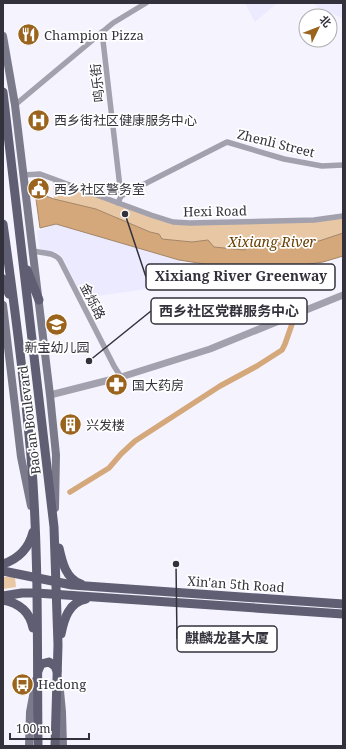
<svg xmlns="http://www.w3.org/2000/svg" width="346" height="749" font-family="'Noto Serif','Noto Sans SC',serif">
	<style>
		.built { fill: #ebeaff }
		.green { fill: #e8c7a5 }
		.water { fill: #d4a87a; stroke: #a48567 }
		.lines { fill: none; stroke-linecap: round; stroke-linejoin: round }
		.canal { stroke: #d4a87a; stroke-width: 5.5 }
		.minor { stroke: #a2a1ad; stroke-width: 5.5 }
		.tertiary { stroke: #a2a1ad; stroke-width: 7 }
		.secondary { stroke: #7b7a8b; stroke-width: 8 }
		.primary { stroke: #5f5e72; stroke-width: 9 }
		.labels { text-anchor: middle; stroke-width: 3.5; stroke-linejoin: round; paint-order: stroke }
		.poi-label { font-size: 13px; fill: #33323c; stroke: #fff; text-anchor: start }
		.street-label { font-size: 13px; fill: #33323c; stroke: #fff }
		.water-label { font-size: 14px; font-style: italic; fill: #6a4005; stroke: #fff }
		.leader { fill: none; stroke: #33323c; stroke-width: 1.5 }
		.callout-dot { fill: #33323c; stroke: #fff; stroke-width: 1.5 }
		.callout { fill: #fff; stroke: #33323c; stroke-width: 1.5 }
		.callout-label { font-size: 14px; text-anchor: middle; font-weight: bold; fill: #33323c }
	</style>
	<rect width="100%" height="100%" fill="#f4f3fe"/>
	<g class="built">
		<polygon points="245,3 277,3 255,22"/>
		<polygon points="313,3 343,3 343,18 319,8"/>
		<polygon points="56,224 179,260 182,284 83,298 63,258 58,253 40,249 37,231"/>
	</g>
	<g class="green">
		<polygon points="53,181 174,224 343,218 343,233 319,241 280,244 245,250 213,247 196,241 192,242 162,239 159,234 150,232 96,209 54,199"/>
		<polygon points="3,577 15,577 16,587 3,589"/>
	</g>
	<polygon class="water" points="35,192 54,199 96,209 150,232 159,234 162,239 192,242 208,240 214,247 245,250 253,241 276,240 280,244 300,243 304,239 314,239 319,241 343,233 343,256 323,262 256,272 179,260 56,224 40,228"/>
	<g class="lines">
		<polyline class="canal" points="70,492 109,468 121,454 135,441 220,386 257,366 282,350 285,344 292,324"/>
		<g class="minor">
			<polyline points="102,32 121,196 118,203"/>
			<polyline points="15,105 113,23 146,3"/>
			<polyline points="23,175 40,174 151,215 173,222 190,223 314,220 343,216"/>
			<polyline points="121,196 227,142 284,159 322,166 343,165"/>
			<path d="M33,251C42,253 54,252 60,260L114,366L121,377"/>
		</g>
		<polyline class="tertiary" points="50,395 121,377 210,349 343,295"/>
		<g class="secondary">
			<polyline points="3,36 15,105 50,395 56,455 55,508"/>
			<polyline points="3,305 21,457 31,506"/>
			<polyline points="60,691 62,712 63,746"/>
			<polyline points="29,746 30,712 36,680"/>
		</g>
		<g class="primary">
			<polyline points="3,92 54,527 58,645 55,746"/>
			<path d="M3,224C14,301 24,378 31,456C39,552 37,649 38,746"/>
			<polyline points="27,270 39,300"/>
			<polyline points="3,279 9,294"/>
			<path d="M59,548C62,562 66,579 81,584"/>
			<path d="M3,564C18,559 29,548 33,532"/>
			<polyline points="3,571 72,585 343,604"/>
			<polyline points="3,596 22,593 36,593 343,614"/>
			<path d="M3,600C19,603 30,612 33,628"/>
			<path d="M61,634C64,619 69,602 86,599"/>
			<polyline points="38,671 41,664 49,662 55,666 57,671"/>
		</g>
	</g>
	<defs>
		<symbol id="restaurant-disc" viewBox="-11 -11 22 22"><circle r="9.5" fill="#9b641e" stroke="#fff"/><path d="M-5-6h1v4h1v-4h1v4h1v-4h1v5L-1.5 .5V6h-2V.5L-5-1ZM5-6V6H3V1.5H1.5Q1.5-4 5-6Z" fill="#fff"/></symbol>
		<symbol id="hospital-disc" viewBox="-11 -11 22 22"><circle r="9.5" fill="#9b641e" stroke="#fff"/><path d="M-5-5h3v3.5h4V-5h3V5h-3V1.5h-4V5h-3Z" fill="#fff"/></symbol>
		<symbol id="civic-disc" viewBox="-11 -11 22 22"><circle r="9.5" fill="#9b641e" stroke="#fff"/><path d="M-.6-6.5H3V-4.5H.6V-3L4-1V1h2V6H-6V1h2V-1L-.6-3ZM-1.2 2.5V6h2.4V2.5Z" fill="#fff"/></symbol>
		<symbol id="school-disc" viewBox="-11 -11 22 22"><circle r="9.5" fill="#9b641e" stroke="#fff"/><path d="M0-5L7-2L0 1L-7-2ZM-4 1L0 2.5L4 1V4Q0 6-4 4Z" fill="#fff"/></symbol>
		<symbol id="pharmacy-disc" viewBox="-11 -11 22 22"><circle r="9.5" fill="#9b641e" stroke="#fff"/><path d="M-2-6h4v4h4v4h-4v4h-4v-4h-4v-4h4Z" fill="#fff"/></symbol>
		<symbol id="building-disc" viewBox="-11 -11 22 22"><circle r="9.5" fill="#9b641e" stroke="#fff"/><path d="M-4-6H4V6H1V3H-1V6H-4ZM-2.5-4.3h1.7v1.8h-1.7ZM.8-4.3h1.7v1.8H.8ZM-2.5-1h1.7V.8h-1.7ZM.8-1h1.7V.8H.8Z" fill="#fff"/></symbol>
		<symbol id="bus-disc" viewBox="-11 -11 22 22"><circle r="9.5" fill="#9b641e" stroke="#fff"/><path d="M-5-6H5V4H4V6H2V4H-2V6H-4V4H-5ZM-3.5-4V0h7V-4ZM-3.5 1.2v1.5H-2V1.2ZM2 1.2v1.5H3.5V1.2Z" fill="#fff"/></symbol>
	</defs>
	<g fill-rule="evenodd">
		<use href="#restaurant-disc" x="16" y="22" width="25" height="25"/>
		<use href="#hospital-disc" x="26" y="108" width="25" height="25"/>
		<use href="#civic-disc" x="26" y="176" width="25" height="25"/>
		<use href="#school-disc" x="44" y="312" width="25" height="25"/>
		<use href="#pharmacy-disc" x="104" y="372" width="25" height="25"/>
		<use href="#building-disc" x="58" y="412" width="25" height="25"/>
		<use href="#bus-disc" x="10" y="672" width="25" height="25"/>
	</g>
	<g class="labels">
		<g class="poi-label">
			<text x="44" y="40">Champion Pizza</text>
			<text x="54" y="125">西乡街社区健康服务中心</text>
			<text x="54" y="194">西乡社区警务室</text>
			<text x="57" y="352" text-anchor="middle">新宝幼儿园</text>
			<text x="132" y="390">国大药房</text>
			<text x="86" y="430">兴发楼</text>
			<text x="38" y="689">Hedong</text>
		</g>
		<g class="street-label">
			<text transform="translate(97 83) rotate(-96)" y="5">鸣乐街</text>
			<text transform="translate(276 143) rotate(14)" y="5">Zhenli Street</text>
			<text transform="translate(215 211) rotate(-1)" y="5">Hexi Road</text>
			<text transform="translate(93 301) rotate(63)" y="5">金烁路</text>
			<text transform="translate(29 420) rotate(-97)" y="5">Bao'an Boulevard</text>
			<text transform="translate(236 584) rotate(4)" y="5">Xin'an 5th Road</text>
		</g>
		<g class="water-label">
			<text x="272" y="247">Xixiang River</text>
		</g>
	</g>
	<path class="leader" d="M125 214L146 277M89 361L151 311M176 564L177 639"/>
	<g class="callout-dot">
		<circle cx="125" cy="214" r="4"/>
		<circle cx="89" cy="361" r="4"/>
		<circle cx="176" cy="564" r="4"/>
	</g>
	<g class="callout">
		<rect x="146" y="264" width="189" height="26" rx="4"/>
		<rect x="151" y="298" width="156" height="26" rx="4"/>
		<rect x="177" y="626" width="100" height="26" rx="4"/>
	</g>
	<g class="callout-label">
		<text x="241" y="281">Xixiang River Greenway</text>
		<text x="229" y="316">西乡社区党群服务中心</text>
		<text x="227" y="643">麒麟龙基大厦</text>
	</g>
	<rect width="346" height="749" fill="none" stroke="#33323c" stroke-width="8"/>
	<g transform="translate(318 28) rotate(47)"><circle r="19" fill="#ffffff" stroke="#adadb1"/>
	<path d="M0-3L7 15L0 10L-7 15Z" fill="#9b641e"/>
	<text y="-6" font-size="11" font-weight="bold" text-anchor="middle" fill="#33323c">北</text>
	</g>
	<path d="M10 733v6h79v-6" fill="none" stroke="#33323c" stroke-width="2"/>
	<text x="16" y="733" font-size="12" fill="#33323c" stroke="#ffffff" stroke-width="3" paint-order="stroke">100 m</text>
</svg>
